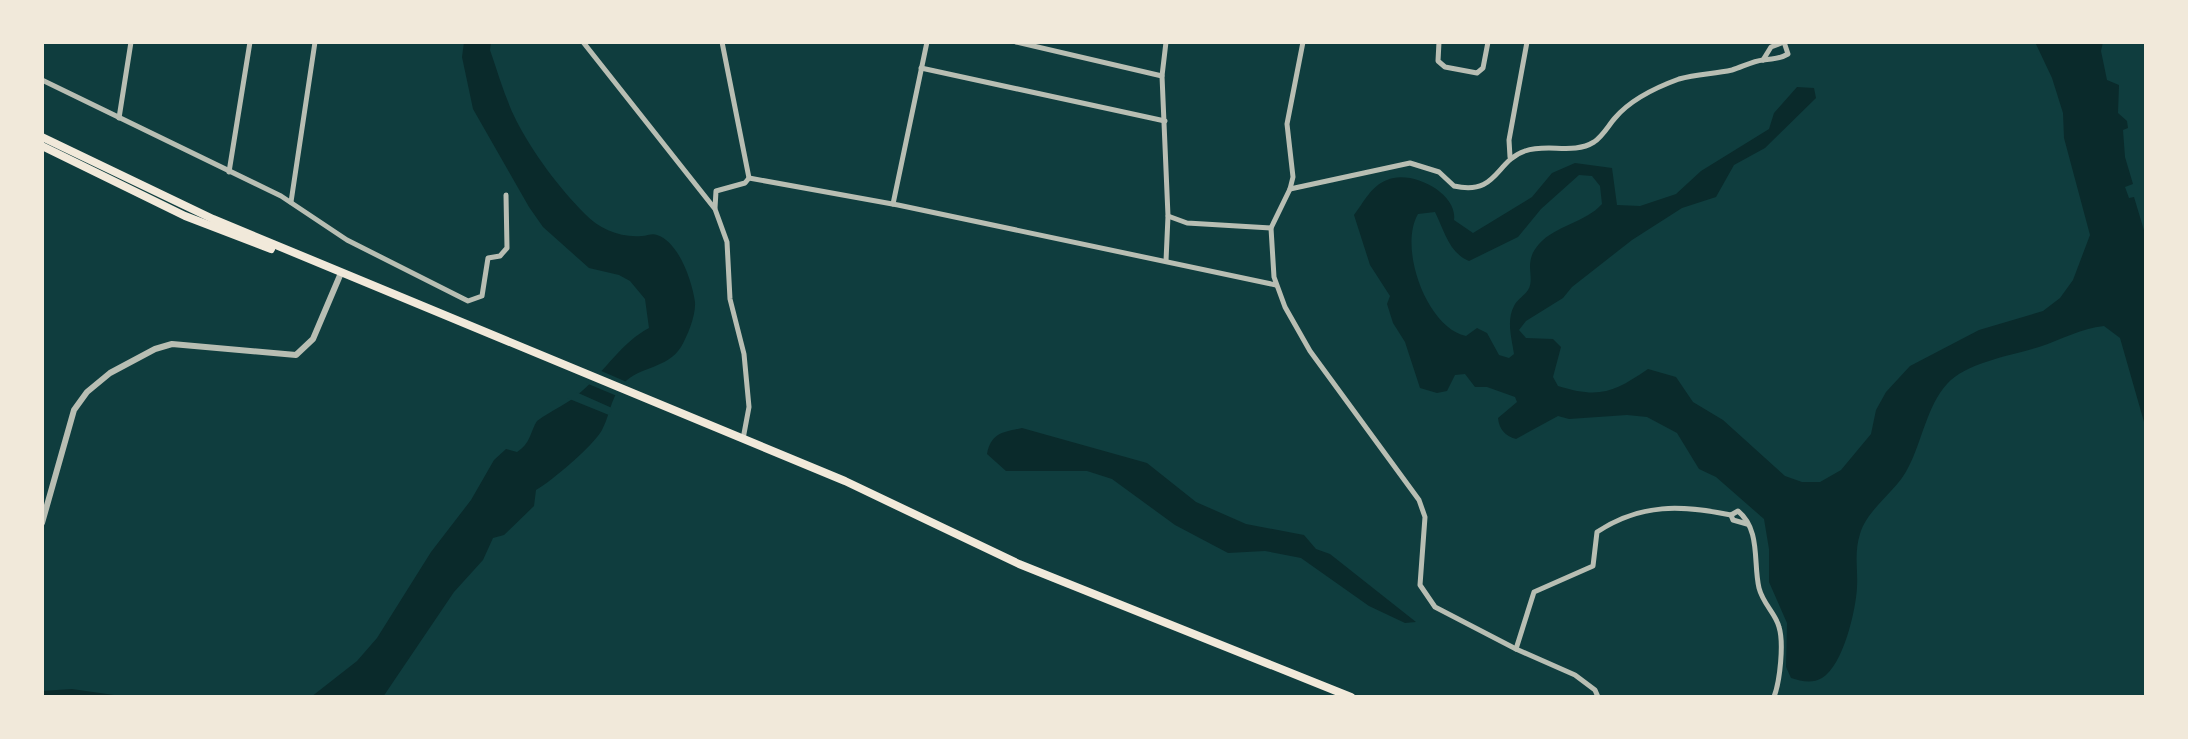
<svg xmlns="http://www.w3.org/2000/svg" width="2188" height="739" font-family="Georgia,serif">
	<style>
		.water { fill: #0a2a2b; fill-rule: evenodd }
		.pier { fill: #0f3d3e }
		.lines { fill: none; stroke-linecap: round; stroke-linejoin: round }
		.minor { stroke: #b8beb3; stroke-width: 5 }
		.tertiary { stroke: #b8beb3; stroke-width: 6 }
		.primary { stroke: #f1e9da; stroke-width: 8 }
	</style>
	<rect width="100%" height="100%" fill="#0f3d3e"/>
	<g class="water">
		<path d="M464,42H491L490,50C498,73 505,98 516,120C533,153 559,188 585,214C599,229 621,238 642,236C647,236 652,233 657,235C679,242 692,281 695,302C696,315 688,335 681,347C667,369 640,366 624,383C610,398 611,413 602,430C594,445 552,481 536,490L534,506L504,535L493,538L483,560L454,592L383,697H311L357,661L377,638L431,552L471,500L494,460L506,449L517,452C531,443 530,432 537,421C552,410 568,404 582,391C605,371 622,342 649,328L645,299L630,281L619,275L589,268L543,227L529,207L473,109L462,57Z"/>
		<path d="M2035,42H2103L2101,51L2107,80L2119,85L2118,113L2127,121L2128,128L2123,130L2125,157L2133,184L2125,187L2129,198L2134,197L2146,237V429L2120,338L2104,326C2081,328 2061,340 2039,347C2013,355 1965,363 1947,384C1927,406 1922,441 1909,466C1897,492 1868,507 1860,534C1854,553 1858,568 1857,587C1856,610 1843,666 1822,678C1812,684 1801,681 1791,678L1786,667L1787,623L1769,582V549L1764,519L1716,477L1699,469L1677,433L1647,417L1627,415L1569,419L1558,416L1516,439C1505,436 1499,429 1498,418L1517,402L1515,397L1487,387H1475L1465,374L1455,375L1447,391L1437,393L1420,388L1405,342L1393,323L1387,304L1390,296L1370,265L1354,215C1364,202 1371,186 1387,180C1411,169 1458,193 1454,220L1473,233L1532,197L1552,173L1575,163L1612,168L1617,205L1640,206L1676,194L1701,171L1769,129L1774,113L1797,87L1814,88L1816,98L1765,148L1734,165L1716,197L1682,208L1632,240L1572,287L1563,298L1526,321L1519,330L1526,338L1553,339L1561,347L1553,377L1558,386C1600,399 1614,392 1648,369L1676,377L1693,402L1723,420L1785,476L1802,482H1820L1841,470L1871,434L1876,410L1886,392L1910,366L1979,330L2043,311L2060,298L2073,280L2090,235L2064,138L2063,113L2052,78ZM1579,175L1592,176L1600,186L1602,204C1585,223 1556,225 1539,244C1522,263 1536,277 1528,290C1524,296 1517,300 1514,306C1506,321 1512,339 1514,354L1509,358L1499,355L1487,333L1477,328L1466,336C1427,328 1398,248 1418,214L1435,212C1444,230 1449,253 1469,261L1518,237L1541,209Z"/>
		<path d="M1022,428L1147,463L1196,502L1246,524L1304,535L1316,549L1330,554L1416,622L1405,623L1369,606L1301,558L1265,551L1228,553L1175,525L1112,479L1087,471H1006L987,454C991,433 1003,432 1022,428Z"/>
		<polygon points="72,689 128,697 42,697 42,691"/>
	</g>
	<g class="pier">
		<polygon points="599,370 629,383 617,396 586,383"/>
		<polygon points="576,392 612,408 609,415 567,398"/>
	</g>
	<g class="lines">
		<g class="minor">
			<polyline points="583,42 715,209 727,242 730,299 744,354 749,407 743,439"/>
			<polyline points="1016,42 1162,76"/>
			<polyline points="1166,42 1162,76 1168,216"/>
			<polyline points="1303,42 1287,124 1293,177 1290,189 1271,228 1274,277 1285,307 1310,351 1419,500 1425,517 1420,585 1435,607 1516,649 1575,675 1595,690 1598,697"/>
			<polyline points="1439,42 1438,61 1445,67 1477,73 1483,68 1488,42"/>
			<polyline points="1763,60 1771,47 1784,42"/>
			<polyline points="921,68 1165,121"/>
			<polyline points="42,80 281,196 347,240 468,301 482,296 488,258 500,256 507,248 506,195"/>
			<polyline points="119,118 131,42"/>
			<polyline points="1510,157 1509,140 1527,42"/>
			<polyline points="229,172 250,42"/>
			<polyline points="749,178 898,205 1276,285"/>
			<path d="M1290,189L1410,163L1439,172L1454,186C1498,196 1495,161 1525,151C1548,143 1573,155 1594,142C1603,136 1608,126 1615,118C1631,99 1657,87 1679,79C1697,74 1714,74 1732,70C1742,67 1753,61 1763,60C1774,58 1778,60 1788,54L1784,42"/>
			<polyline points="291,202 315,42"/>
			<polyline points="893,204 927,42"/>
			<polyline points="715,208 716,191 745,183 749,178 722,42"/>
			<polyline points="1166,261 1168,216 1187,223 1271,228"/>
			<polyline points="1731,515 1733,520 1747,524"/>
			<path d="M1516,649L1534,592L1593,566L1597,532C1641,503 1682,505 1731,515L1738,511C1761,530 1753,563 1759,588C1763,604 1776,614 1779,627C1784,643 1780,681 1774,697"/>
		</g>
		<polyline class="tertiary" points="42,523 74,410 87,392 110,373 155,349 172,344 296,355 313,339 341,273"/>
		<g class="primary">
			<polyline points="42,137 213,219 845,481 1019,564 1351,697"/>
			<polyline points="42,146 185,216 271,249"/>
		</g>
	</g>
	<rect width="2188" height="739" fill="none" stroke="#f1e9da" stroke-width="88"/>
</svg>
